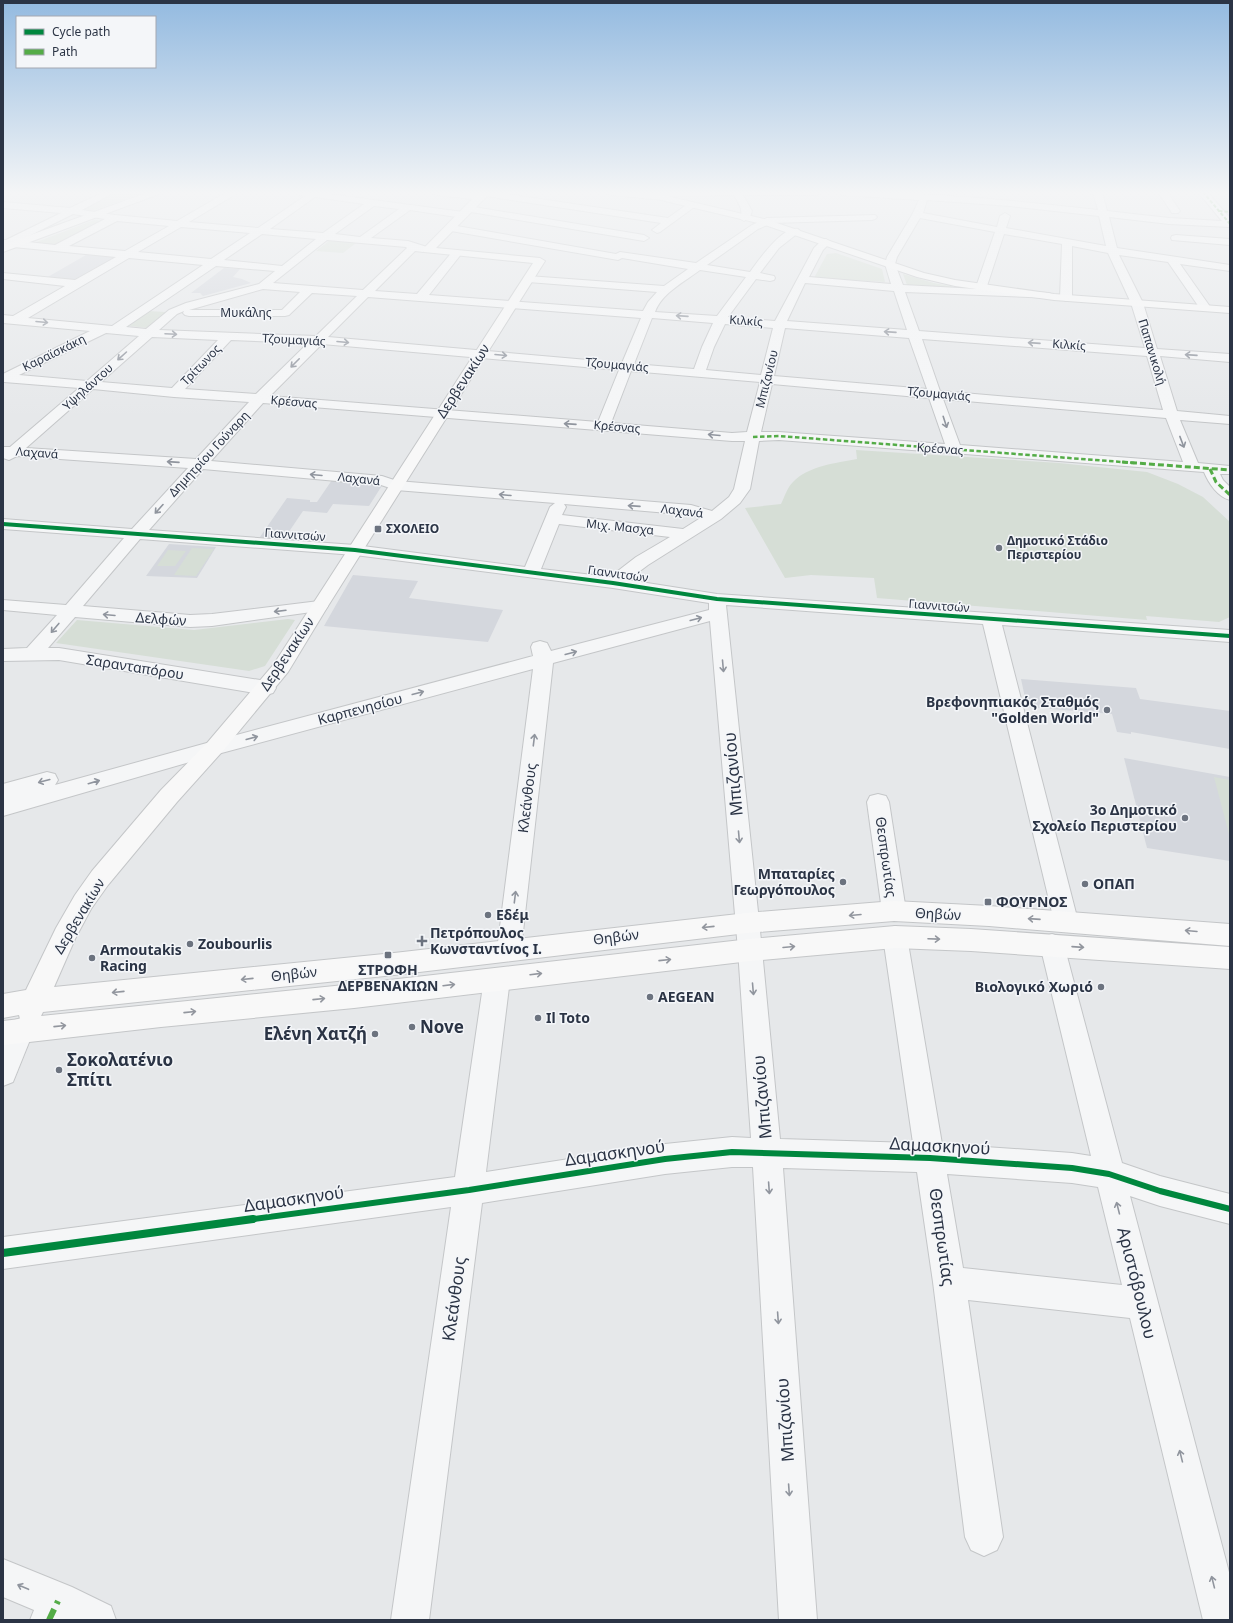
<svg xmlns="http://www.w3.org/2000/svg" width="1233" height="1623" font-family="'Noto Sans',sans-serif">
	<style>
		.built { fill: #d4d7dd }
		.green { fill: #d6ded6 }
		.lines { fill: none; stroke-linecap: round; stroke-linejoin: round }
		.street-casing { stroke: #c4c6c8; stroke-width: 2 }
		.secondary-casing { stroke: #c4c6c8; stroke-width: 2 }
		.street { fill: #f5f6f7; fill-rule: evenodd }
		.secondary { fill: #f8f8f8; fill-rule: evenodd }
		.quiet-far3 { stroke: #54ac47; stroke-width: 2; stroke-dasharray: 3.5 2; stroke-linecap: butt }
		.quiet-far2 { stroke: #54ac47; stroke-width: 2.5; stroke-dasharray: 4.5 2.5; stroke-linecap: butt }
		.quiet-far1 { stroke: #54ac47; stroke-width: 3; stroke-dasharray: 6 3; stroke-linecap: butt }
		.quiet { stroke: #54ac47; stroke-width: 6; stroke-dasharray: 12 6; stroke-linecap: butt }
		.cycleway-far2-casing { stroke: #f4f6f9; stroke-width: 6 }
		.cycleway-far1-casing { stroke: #f4f6f9; stroke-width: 8 }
		.cycleway-casing { stroke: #f4f6f9; stroke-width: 10 }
		.cycleway-far2 { stroke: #00873e; stroke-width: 4 }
		.cycleway-far1 { stroke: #00873e; stroke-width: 6 }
		.cycleway { stroke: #00873e; stroke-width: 8 }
		.oneway { stroke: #90959e }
		.oneway2 { stroke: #92969e }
		.poi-dot { fill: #6c737f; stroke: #f4f6f9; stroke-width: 1.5 }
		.labels { text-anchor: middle; stroke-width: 3; stroke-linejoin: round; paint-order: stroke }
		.far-street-label { font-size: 12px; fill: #2b3445; stroke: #f4f6f9 }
		.far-poi-label { font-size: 12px; font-weight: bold; fill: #2b3445; stroke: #f4f6f9; text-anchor: start }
		.street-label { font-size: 14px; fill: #2b3445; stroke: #f4f6f9 }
		.poi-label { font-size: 14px; font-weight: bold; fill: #2b3445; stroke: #f4f6f9; text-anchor: start }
		.near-street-label { font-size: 17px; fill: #2b3445; stroke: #f4f6f9 }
		.near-poi-label { font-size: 17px; font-weight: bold; fill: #2b3445; stroke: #f4f6f9; text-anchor: start }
	</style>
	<rect width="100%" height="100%" fill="#e6e8ea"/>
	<g class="built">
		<polygon points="86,255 116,257 77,281 46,278"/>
		<polygon points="224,268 240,269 233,277 242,279 251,283 203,296 200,293 191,293"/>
		<polygon points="332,480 383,484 369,506 333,504 327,513 303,511 284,539 260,537 287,498 310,500 310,502 317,502"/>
		<polygon points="169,544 216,547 197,578 146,576"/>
		<polygon points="353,575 418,581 409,598 503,610 488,642 324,626"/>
		<polygon points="1021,679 1136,688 1140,699 1230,711 1230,749 1131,732 1131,734 1117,732 1112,714 1027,707"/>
		<polygon points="1124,758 1230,777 1230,861 1147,848"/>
	</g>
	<g class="green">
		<polygon points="113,192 140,192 140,194 92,211 78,209"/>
		<polygon points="94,220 103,221 58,245 34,243"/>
		<polygon points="329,241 356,243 343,253 316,251"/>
		<polygon points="836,253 882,269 885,282 814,278 827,254"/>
		<polygon points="903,274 934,283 966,289 907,285"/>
		<polygon points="148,311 166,312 148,328 129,326"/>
		<path d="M856,450L1059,463L1147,472L1178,484L1203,497L1230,522V617L1219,622L1146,616L1147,620L877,598L874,578L811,575L785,578L745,508L781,504C785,496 787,488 793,482C808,466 836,463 857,459Z"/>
		<polygon points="192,548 214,549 196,576 174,575"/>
		<polygon points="168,550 186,551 175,566 157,566"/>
		<polygon points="288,619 295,620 265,666 249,671 56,643 77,620 194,630"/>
		<polygon points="1214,777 1230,780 1230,838"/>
	</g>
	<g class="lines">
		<defs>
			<g id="street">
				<path d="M104,192H115L82,210L115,215L177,221L227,192H237L236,194L189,222L258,228L305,196L300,195V192H321V193L463,212L468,215L466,217L463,218L410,210L371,238L408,241L427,247L428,249L423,252L415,251L375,291L417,294L453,251L457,250L462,253L429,295L643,311L648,302L657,292L528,282L523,279L528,276L664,286L688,269L622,258L618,260L451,231L446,228L451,225L616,254L620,252L696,263L752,225L767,218L875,215L877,217L875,219L872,220L772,223L758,229L707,265L750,272C758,261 783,225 798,229L800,231L798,233L779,248L760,273L774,276L775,278L774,280L770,281L756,279L728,317L775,321L814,248L822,240L826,239L831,242L823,250L809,277L891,284L885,264L887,257L912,215L919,200L843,195L840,194L839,192C925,192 1012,200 1098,210L1093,192H1102L1107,211L1169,218L1222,221L1198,192H1207L1230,218V227L1169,224L1109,217L1117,248L1230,265V271L1180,264L1211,308L1209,310H1201L1168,262L1119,255L1143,303L1157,349L1230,354V362L1160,356L1177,411L1230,416V424L1180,420L1198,463L1230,466V474H1220L1223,480L1230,487V500C1218,497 1209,484 1204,472L779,440L759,441L750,489L740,503L721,519L648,565L628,580L717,594L1230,630V642L1002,625L1078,921L1075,928L1066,931L1057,928L1054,921L983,624L726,605L762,950L780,1139L913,1143L883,937L886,930L895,926L904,930L907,937L942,1144L1072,1153L1091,1156L1040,945L1043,937L1052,934L1061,937L1064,945L1122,1163L1160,1176L1230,1194V1224L1160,1206L1130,1196L1230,1576V1620H1203L1130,1318L968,1300L1003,1537L997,1550L984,1556L971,1550L965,1537L933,1282L917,1172L783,1168L817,1620H779L753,1167H732L665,1174L482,1203L429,1620H391L451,1207L3,1269V1237L455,1177L484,979L488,971L497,968L506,971L510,979L486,1172L665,1144L732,1137L751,1138L738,950L710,621L553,663L521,950L518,958L509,961L500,958L497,950L533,669L214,755L3,816V784L47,772L55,774L58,780L55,785L214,741L533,656L531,647L533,643L540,641L547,643L551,651L709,610V603L613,588L355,555L140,539L83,606L190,615L212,614L319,601L325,602L328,606L325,610L319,611L212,626L190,627L75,617L48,648H59L266,681L273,683L276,688L273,693L266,695L59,660L3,661V649L27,648L57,615L3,610V600L66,605L124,538L3,529V519L132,529L188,468L17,456L9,460L3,458V447H10L79,388L4,382L3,374L90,331L3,323V315L13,316L65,286L3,279V273L75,280L116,257L3,246V240H6L61,213L3,208V202L70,208ZM315,197L364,204L323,233L270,229ZM927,200L1010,206L1099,216L1106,246L1006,228L1010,216L1005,213L1000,216L997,227L923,213ZM374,206L399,209L360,237L335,234ZM73,214L105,219L55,245L19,241ZM920,218L995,232L976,287L978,289L903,285L895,264L897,257ZM117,221L169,226L125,251L69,246ZM181,227L250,233L211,259L138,252ZM262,234L316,239L282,266L224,260ZM1004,234L1062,244L1060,298L1066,301L1072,298V246L1108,253L1131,303L1145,348L919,331L905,292L1053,298L1055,296L1049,293L986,289ZM327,240L406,247L407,248L363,290L273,283ZM129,258L203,265L112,326L28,318ZM216,266L275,271L259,284L186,303L169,310L146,329L126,327ZM700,270L746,277L717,316L655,312C662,293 684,282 700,270ZM805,283L894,291L907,330L787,321ZM263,289L300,292L282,310H189ZM312,293L357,296L316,336L159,330L177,314L184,311L183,313L185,315L189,316H285L289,315ZM368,297L641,318L622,363L328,337ZM652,318L713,323L702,347L694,369L634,364ZM725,324L773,328L761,375L706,370L714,347ZM785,328L909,338L927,389L774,376ZM106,333L139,336L87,381L19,375ZM152,337L218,340L172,388L101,382ZM922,339L1147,356L1163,410L940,391ZM231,340L308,343L256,394L185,389ZM322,344L619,370L598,422L270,396ZM631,371L760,382L747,432L732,433L611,423ZM772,384L929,398L945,444L779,432H761ZM93,389L174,397L249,402L196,459L26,448ZM943,399L1166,418L1183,462L960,445ZM263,403L732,441H745L734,489L729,497L712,511L691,505L397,481L382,476L211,461ZM203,469L381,485L396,490L555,503L550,507L525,567L355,545L149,530ZM564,504L691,515L702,517L683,529L562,515L566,507ZM559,524L670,537L636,557L610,577L541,569ZM947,1174L1072,1183L1098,1187L1122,1285L963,1268Z"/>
				<polygon points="432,192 457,192 481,194 482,192 493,192 668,218 689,203 695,203 697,205 660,232 657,233 652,230 661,223 485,196 484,199 481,200 437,195"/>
				<path d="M606,192H634L656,194L657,192H822L817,195H743L752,211L750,217L744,221L739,218C745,211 738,203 734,195L667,196L666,199L663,200L611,195Z"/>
				<polygon points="1158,192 1167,192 1180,211 1178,213 1172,213"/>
				<polygon points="468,206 644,235 649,238 644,241 465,211 463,209 465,207"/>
				<polygon points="1176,235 1230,239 1230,245 1172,240 1171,238 1172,236"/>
				<polygon points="878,794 886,796 889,802 906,911 903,918 894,921 885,918 882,911 867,802 870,796"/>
				<polygon points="21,1018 30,1021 34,1030 13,1082 3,1086 3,1041 12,1021"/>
				<polygon points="3,1559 72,1587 111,1606 116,1620 30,1620 34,1610 3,1597"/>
			</g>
			<g id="secondary">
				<polygon points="149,192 161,192 159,194 3,252 3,245"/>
				<polygon points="479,192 488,192 490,193 436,248 540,258 545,261 328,606 288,672 221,753 177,802 108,885 91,909 75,939 54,987 394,953 747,913 894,901 989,906 1230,924 1230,946 989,926 894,921 747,933 394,975 43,1012 41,1016 354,984 750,939 895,926 971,929 1230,947 1230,969 971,951 895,948 750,961 354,1008 161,1027 3,1045 3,1021 20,1019 19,1015 3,1018 3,994 26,990 56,928 75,895 92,871 161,790 207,743 274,664 533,263 424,252 423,250 424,248"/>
				<polygon points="654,192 663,192 666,195 671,197 768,220 924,273 955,280 1054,294 1230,307 1230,313 1054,300 955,286 917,277 762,224 665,201 660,199"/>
			</g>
		</defs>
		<use href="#street" class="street-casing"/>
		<use href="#secondary" class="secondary-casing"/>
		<use href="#street" class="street"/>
		<use href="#secondary" class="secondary"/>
		<g class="quiet-far3">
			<polyline points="1203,192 1230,224"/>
			<polyline points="1219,211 1230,212"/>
		</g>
		<polyline class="quiet-far2" points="753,437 779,436 1135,463"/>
		<g class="quiet-far1">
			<polyline points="1122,462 1230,470"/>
			<polyline points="1210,469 1216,482 1230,495"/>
		</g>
		<polyline class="quiet" points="49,1620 58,1601"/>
		<defs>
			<polyline id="cycleway-far2" points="3,524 355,550 613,583 717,599 1230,636"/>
			<polyline id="cycleway-far1" points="246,1220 469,1190 665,1159 732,1152 930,1158 1072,1168 1109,1174 1160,1191 1230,1209"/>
			<polyline id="cycleway" points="3,1253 253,1219"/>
		</defs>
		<use href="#cycleway-far2" class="cycleway-far2-casing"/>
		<use href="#cycleway-far1" class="cycleway-far1-casing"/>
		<use href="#cycleway" class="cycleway-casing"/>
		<use href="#cycleway-far2" class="cycleway-far2"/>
		<use href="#cycleway-far1" class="cycleway-far1"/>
		<use href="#cycleway" class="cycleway"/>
	</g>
	<defs><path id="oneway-shaft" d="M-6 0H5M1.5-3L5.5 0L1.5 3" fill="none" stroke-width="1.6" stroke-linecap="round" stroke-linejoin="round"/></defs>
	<g class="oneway">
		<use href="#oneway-shaft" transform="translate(682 316) rotate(-176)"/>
		<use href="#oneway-shaft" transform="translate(42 322) rotate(5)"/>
		<use href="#oneway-shaft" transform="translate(890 332) rotate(-176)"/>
		<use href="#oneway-shaft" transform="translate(171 334) rotate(3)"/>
		<use href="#oneway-shaft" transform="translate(343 342) rotate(5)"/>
		<use href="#oneway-shaft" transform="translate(1034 343) rotate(-176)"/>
		<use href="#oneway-shaft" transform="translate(501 355) rotate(5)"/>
		<use href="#oneway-shaft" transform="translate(1191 355) rotate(-176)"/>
		<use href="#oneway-shaft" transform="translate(122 356) rotate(138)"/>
		<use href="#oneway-shaft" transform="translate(295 363) rotate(135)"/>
		<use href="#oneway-shaft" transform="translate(945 422) rotate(72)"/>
		<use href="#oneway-shaft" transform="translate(570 424) rotate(-176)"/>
		<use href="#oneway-shaft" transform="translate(714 435) rotate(-175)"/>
		<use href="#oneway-shaft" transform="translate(1182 442) rotate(69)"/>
		<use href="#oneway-shaft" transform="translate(173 462) rotate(-176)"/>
		<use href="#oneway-shaft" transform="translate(316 475) rotate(-175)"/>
		<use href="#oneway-shaft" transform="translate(505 495) rotate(-175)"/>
		<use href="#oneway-shaft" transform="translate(634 506) rotate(-176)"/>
		<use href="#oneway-shaft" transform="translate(159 509) rotate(132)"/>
		<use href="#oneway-shaft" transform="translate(280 611) rotate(173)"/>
		<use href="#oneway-shaft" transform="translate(109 615) rotate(-175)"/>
		<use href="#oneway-shaft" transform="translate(696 619) rotate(-15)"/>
		<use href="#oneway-shaft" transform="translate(55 628) rotate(130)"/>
		<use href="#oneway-shaft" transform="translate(571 653) rotate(-15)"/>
		<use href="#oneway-shaft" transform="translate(723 666) rotate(85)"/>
		<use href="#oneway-shaft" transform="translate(418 693) rotate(-15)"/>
		<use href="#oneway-shaft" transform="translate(252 738) rotate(-15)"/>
		<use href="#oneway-shaft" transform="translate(534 740) rotate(-83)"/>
		<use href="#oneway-shaft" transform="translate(44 781) rotate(165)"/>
		<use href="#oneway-shaft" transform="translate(94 782) rotate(-16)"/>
		<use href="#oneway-shaft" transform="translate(739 837) rotate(85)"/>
		<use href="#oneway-shaft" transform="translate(515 897) rotate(-83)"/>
		<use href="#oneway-shaft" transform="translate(753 989) rotate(85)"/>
		<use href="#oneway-shaft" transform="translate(769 1188) rotate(86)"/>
		<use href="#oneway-shaft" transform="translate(1118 1208) rotate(-104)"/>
		<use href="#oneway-shaft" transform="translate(778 1318) rotate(86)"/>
		<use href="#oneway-shaft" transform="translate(1181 1456) rotate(-104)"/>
		<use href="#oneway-shaft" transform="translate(789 1490) rotate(86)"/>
		<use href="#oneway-shaft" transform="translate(1213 1582) rotate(-104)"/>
		<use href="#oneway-shaft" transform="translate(23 1587) rotate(-157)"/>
	</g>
	<g class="oneway2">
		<use href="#oneway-shaft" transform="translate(855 915) rotate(175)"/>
		<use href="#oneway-shaft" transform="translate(1034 919) rotate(-176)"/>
		<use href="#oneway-shaft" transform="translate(708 927) rotate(174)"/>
		<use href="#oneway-shaft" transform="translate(1191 931) rotate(-175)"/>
		<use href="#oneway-shaft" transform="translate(934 939) rotate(2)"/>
		<use href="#oneway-shaft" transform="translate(789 947) rotate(-5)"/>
		<use href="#oneway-shaft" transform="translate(1078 947) rotate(4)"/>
		<use href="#oneway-shaft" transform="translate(665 960) rotate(-6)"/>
		<use href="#oneway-shaft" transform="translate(536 974) rotate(-7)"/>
		<use href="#oneway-shaft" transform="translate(247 979) rotate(174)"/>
		<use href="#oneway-shaft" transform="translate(449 985) rotate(-7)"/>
		<use href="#oneway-shaft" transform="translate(118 992) rotate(174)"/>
		<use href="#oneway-shaft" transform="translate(319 999) rotate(-6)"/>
		<use href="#oneway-shaft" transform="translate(190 1012) rotate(-6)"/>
		<use href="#oneway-shaft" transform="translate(60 1026) rotate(-6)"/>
	</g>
	<linearGradient id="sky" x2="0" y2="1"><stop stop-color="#93bae0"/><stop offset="0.46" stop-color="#f4f5f6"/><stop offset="1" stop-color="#f4f5f6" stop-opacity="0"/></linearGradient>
	<rect width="1233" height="419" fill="url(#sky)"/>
	<g class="poi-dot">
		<rect x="374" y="525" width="8" height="8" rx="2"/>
		<circle cx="999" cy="548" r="4"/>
		<circle cx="1107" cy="710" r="4"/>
		<circle cx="1185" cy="818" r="4"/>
		<circle cx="843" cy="882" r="4"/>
		<circle cx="1085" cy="884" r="4"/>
		<rect x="984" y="898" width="8" height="8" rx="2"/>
		<circle cx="488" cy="915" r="4"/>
		<path d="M420 935h4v4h4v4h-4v4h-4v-4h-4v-4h4z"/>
		<circle cx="190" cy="944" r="4"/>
		<rect x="384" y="951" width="8" height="8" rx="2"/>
		<circle cx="92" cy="958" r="4"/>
		<circle cx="1101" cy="987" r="4"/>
		<circle cx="650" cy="997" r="4"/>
		<circle cx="538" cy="1018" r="4"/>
		<circle cx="412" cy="1027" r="4"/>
		<circle cx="375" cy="1034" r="4"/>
		<circle cx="59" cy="1070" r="4"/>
	</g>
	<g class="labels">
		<g class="far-street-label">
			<text x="246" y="317">Μυκάλης</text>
			<text transform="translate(746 321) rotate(4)" y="4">Κιλκίς</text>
			<text transform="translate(294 340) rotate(3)" y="4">Τζουμαγιάς</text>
			<text transform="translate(1069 345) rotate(4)" y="4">Κιλκίς</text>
			<text transform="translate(1152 352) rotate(73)" y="4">Παπανικολή</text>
			<text transform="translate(54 353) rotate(-26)" y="4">Καραϊσκάκη</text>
			<text transform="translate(201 365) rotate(-46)" y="4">Τρίτωνος</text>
			<text transform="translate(617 365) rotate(5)" y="4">Τζουμαγιάς</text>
			<text transform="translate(767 379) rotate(-76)" y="4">Μπιζανίου</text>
			<text transform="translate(88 387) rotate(-42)" y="4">Υψηλάντου</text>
			<text transform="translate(939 394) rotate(5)" y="4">Τζουμαγιάς</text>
			<text transform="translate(294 402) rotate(5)" y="4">Κρέσνας</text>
			<text transform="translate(617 427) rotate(5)" y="4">Κρέσνας</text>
			<text transform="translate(940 449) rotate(4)" y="4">Κρέσνας</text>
			<text transform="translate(37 453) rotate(4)" y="4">Λαχανά</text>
			<text transform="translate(209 454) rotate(-47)" y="4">Δημητρίου Γούναρη</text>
			<text transform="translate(359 479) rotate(6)" y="4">Λαχανά</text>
			<text transform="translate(682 511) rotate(7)" y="4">Λαχανά</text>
			<text transform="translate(620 527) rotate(6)" y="4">Μιχ. Μασχα</text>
			<text transform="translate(295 535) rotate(4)" y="4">Γιαννιτσών</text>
			<text transform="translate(618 574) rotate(8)" y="4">Γιαννιτσών</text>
			<text transform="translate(939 606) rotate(4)" y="4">Γιαννιτσών</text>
		</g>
		<g class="far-poi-label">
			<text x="386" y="533">ΣΧΟΛΕΙΟ</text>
			<text x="1007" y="545">Δημοτικό Στάδιο<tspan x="1007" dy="14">Περιστερίου</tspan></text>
		</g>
		<g class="street-label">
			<text transform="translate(463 381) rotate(-57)" y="5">Δερβενακίων</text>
			<text transform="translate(161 619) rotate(4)" y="5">Δελφών</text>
			<text transform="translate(287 654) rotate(-56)" y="5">Δερβενακίων</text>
			<text transform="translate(135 667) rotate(9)" y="5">Σαρανταπόρου</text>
			<text transform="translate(360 709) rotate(-15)" y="5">Καρπενησίου</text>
			<text transform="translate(527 798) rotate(-83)" y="5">Κλεάνθους</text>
			<text transform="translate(886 857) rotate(82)" y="5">Θεσπρωτίας</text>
			<text transform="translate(938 914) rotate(3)" y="5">Θηβών</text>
			<text transform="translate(79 916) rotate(-59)" y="5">Δερβενακίων</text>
			<text transform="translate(616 937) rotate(-7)" y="5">Θηβών</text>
			<text transform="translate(294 974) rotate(-6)" y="5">Θηβών</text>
		</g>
		<g class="poi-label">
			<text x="1099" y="707" text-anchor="end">Βρεφονηπιακός Σταθμός<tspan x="1099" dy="16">"Golden World"</tspan></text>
			<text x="1177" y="815" text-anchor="end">3ο Δημοτικό<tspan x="1177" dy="16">Σχολείο Περιστερίου</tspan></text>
			<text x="835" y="879" text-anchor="end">Μπαταρίες<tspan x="835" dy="16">Γεωργόπουλος</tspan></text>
			<text x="1093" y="889">ΟΠΑΠ</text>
			<text x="996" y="907">ΦΟΥΡΝΟΣ</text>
			<text x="496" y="920">Εδέμ</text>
			<text x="430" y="938">Πετρόπουλος<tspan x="430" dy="16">Κωνσταντίνος Ι.</tspan></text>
			<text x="198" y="949">Zoubourlis</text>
			<text x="100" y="955">Armoutakis<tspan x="100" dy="16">Racing</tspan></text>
			<text x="388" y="975" text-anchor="middle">ΣΤΡΟΦΗ<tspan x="388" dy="16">ΔΕΡΒΕΝΑΚΙΩΝ</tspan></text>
			<text x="1093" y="992" text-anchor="end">Βιολογικό Χωριό</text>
			<text x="658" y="1002">AEGEAN</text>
			<text x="546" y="1023">Il Toto</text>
		</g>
		<g class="near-street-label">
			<text transform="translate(733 774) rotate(-95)" y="6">Μπιζανίου</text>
			<text transform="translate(762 1097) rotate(-95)" y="6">Μπιζανίου</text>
			<text transform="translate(940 1146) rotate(3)" y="6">Δαμασκηνού</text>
			<text transform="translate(615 1153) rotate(-8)" y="6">Δαμασκηνού</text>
			<text transform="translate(294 1199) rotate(-8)" y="6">Δαμασκηνού</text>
			<text transform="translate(942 1237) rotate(82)" y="6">Θεσπρωτίας</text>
			<text transform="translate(1137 1283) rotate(76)" y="6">Αριστόβουλου</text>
			<text transform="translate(454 1299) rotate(-82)" y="6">Κλεάνθους</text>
			<text transform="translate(785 1420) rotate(-94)" y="6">Μπιζανίου</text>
		</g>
		<g class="near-poi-label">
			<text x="420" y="1033">Nove</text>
			<text x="367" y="1040" text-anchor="end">Ελένη Χατζή</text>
			<text x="67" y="1066">Σοκολατένιο<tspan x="67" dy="20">Σπίτι</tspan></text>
		</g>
	</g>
	<rect width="1233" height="1623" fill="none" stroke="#2b3445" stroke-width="8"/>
	<rect x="16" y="16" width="140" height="52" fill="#f4f6f9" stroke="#a4a8b1"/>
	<rect x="24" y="29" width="20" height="6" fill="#00873e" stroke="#a4a8b1"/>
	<text x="52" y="36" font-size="12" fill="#2b3445">Cycle path</text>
	<rect x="24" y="49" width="20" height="6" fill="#54ac47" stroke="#a4a8b1"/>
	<text x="52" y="56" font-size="12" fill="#2b3445">Path</text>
</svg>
